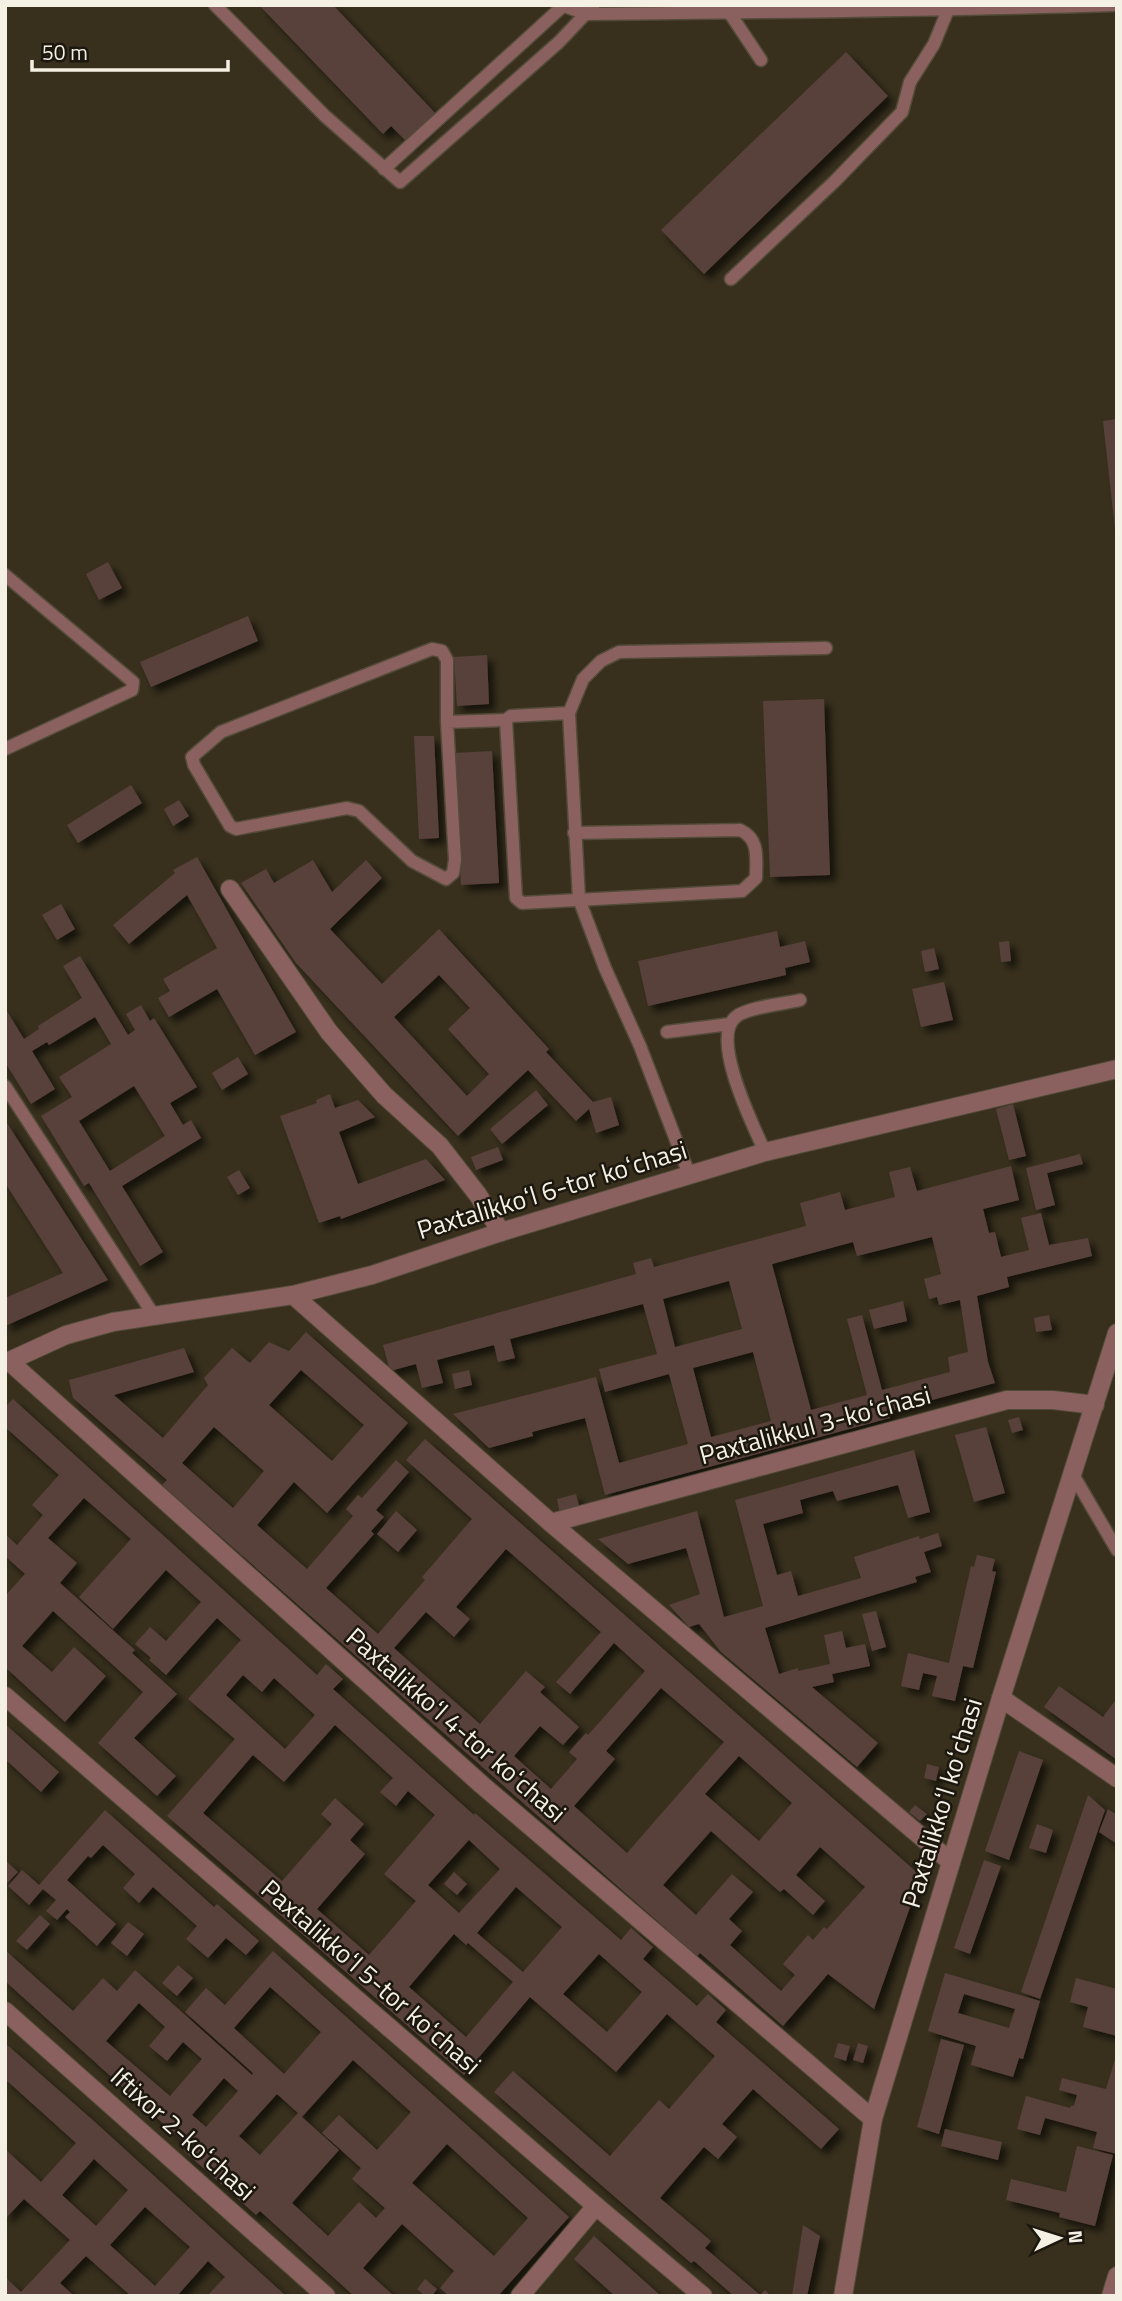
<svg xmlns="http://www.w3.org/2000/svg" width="1122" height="2301" font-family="'Titillium Web',sans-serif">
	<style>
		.building { fill: #58413a; fill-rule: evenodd; filter: url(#shadow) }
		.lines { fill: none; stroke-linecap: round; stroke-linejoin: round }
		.service-casing { stroke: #524b39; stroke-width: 15 }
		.minor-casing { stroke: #524b39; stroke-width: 20 }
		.tertiary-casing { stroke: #524b39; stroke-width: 20 }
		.service { stroke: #8a615e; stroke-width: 12 }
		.minor { stroke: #8a615e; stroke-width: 18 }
		.tertiary { stroke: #8a615e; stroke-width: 18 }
		.labels { text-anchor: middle; stroke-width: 5; stroke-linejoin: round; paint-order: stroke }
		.street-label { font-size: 26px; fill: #f5f0e4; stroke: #1c1810 }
	</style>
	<defs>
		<filter id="shadow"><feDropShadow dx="6" dy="6" stdDeviation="3.5" flood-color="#0009"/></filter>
	</defs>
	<rect width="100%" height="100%" fill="#38301d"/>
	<g class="building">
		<polygon points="259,5 333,5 437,115 408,143 391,126 383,134"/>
		<polygon points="846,52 888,96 704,274 661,230"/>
		<polygon points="1117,419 1117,529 1115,529 1103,421"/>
		<polygon points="108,562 122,588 99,600 86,574"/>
		<polygon points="248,616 258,641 151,687 140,662"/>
		<polygon points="487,655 489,704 457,706 454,657"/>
		<polygon points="824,699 830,875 770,877 763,701"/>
		<polygon points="414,736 434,736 439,838 419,839"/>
		<polygon points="492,751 499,883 461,885 454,753"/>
		<polygon points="131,785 142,803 78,843 67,825"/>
		<polygon points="179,800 189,816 173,826 164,809"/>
		<polygon points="197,857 296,1032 255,1055 217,989 169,1017 158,998 170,991 163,979 217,948 187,895 129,944 113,925 175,873 173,870"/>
		<path d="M313,860L332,892L366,860L382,878L330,929L382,984L439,929L549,1049L546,1052L593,1102L611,1097L619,1125L596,1133L589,1109L576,1121L528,1070L458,1136L296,963L241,883L266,869L274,883ZM439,975L470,1008L448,1029L489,1074L467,1096L394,1017Z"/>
		<polygon points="61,904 75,929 57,940 42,915"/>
		<polygon points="777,931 780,947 805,941 810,962 785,968 786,975 648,1006 638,961"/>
		<polygon points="1009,941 1011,961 1001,962 999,942"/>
		<polygon points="934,948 939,969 925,972 921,951"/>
		<path d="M80,956L128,1035L135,1030L126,1014L141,1005L150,1021L154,1018L197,1087L170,1103L183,1125L191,1120L201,1138L122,1186L163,1252L140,1266L89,1183L84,1186L41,1116L72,1097L59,1077L111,1044L95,1017L49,1045L47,1042L32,1051L55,1089L31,1104L5,1062V1008L24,1039L39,1029L38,1026L82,998L63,966ZM134,1086L165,1136L110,1171L79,1121Z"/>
		<polygon points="944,982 953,1020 921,1027 912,989"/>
		<polygon points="238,1057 248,1074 222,1090 212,1073"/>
		<polygon points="536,1090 548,1105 502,1144 490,1129"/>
		<polygon points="330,1094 335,1108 358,1100 375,1117 339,1132 358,1184 426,1159 445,1180 341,1219 340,1216 319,1223 280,1116 317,1103 316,1100"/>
		<polygon points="1013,1104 1026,1156 1009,1160 996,1109"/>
		<polygon points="5,1120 108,1280 5,1326 5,1298 63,1273 5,1183"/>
		<polygon points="498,1147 503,1160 476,1170 471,1157"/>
		<polygon points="1080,1154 1083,1164 1047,1173 1055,1205 1036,1210 1026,1168"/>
		<path d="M1011,1166L1019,1200L983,1209L989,1233L995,1232L1001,1257L1029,1250L1021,1218L1041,1213L1049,1245L1088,1238L1092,1256L1007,1277L1009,1287L977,1296L988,1362L995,1383L888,1412L890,1418L605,1495L585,1418L532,1432L533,1436L489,1448L453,1414L596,1377L619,1463L688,1444L669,1374L605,1392L599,1369L657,1354L643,1304L510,1339L515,1358L498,1362L494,1345L437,1360L443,1383L422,1388L416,1364L390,1371L383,1345L636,1274L633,1263L651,1258L654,1267L806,1226L800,1203L840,1192L845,1210L895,1197L889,1172L910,1167L917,1191ZM932,1237L941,1274L924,1279L929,1299L937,1297L939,1305L960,1300L968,1352L948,1357L950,1372L882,1390L862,1315L847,1319L867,1395L811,1410L772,1264L853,1242L857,1256ZM729,1281L742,1329L675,1347L663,1299ZM753,1352L771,1421L711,1437L693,1368Z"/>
		<polygon points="239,1170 250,1188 238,1195 227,1177"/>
		<polygon points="903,1301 907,1321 874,1329 869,1310"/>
		<polygon points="1049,1315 1052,1330 1036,1332 1034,1318"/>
		<path d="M306,1332L408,1423L327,1513L294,1482L257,1525L307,1569L353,1516L346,1509L358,1495L362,1498L396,1460L409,1472L376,1510L384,1517L371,1531L374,1534L326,1588L378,1634L425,1580L422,1577L472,1519L406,1460L425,1439L921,1876L874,2009L828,1974L783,2026L700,1953L697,1956L162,1485L167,1480L73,1398L69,1380L184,1348L194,1372L114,1395L163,1438L208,1385L204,1378L232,1348L250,1363L269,1342L289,1351ZM301,1370L364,1425L332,1461L269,1405ZM214,1427L264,1471L233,1508L182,1463ZM506,1549L601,1632L556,1682L570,1694L614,1643L645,1671L588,1735L586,1733L569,1752L577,1759L551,1789L514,1756L540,1726L563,1745L579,1727L540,1692L545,1687L526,1671L480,1724L394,1648L426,1612L454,1637L470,1619L456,1607ZM661,1688L724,1742L627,1853L574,1806L615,1759L606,1751ZM739,1756L792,1803L759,1841L705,1794ZM711,1831L780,1892L784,1889L813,1915L825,1901L796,1875L820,1847L865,1887L827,1929L824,1927L813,1940L808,1935L783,1964L795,1975L781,1991L730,1945L742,1931L729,1919L753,1892L732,1874L696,1915L663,1885Z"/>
		<polygon points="469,1370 472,1385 455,1389 452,1374"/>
		<path d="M13,1399L317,1675L326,1664L343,1679L333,1689L474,1815L475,1813L621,1940L631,1928L653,1947L643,1959L697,2006L708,1994L726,2010L716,2022L839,2129L821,2149L753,2089L722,2124L737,2137L718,2159L704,2147L660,2198L711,2241L705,2248L760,2295L765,2290L771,2296H734L694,2261L691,2263L494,2092L513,2071L610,2156L659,2100L669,2109L715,2056L667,2014L616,2072L530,1997L464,2075L167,1816L235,1739L188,1699L241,1640L217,1618L166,1675L149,1660L151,1658L135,1644L150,1627L166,1641L201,1602L166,1570L113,1629L97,1614L79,1597L131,1539L84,1498L48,1538L77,1563L60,1583L135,1650L132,1653L177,1694L134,1738L176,1776L157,1796L98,1743L143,1692L53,1611L22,1646L52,1672L74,1647L106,1676L65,1722L5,1667V1596L25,1574L5,1556V1534L17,1545L43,1515L32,1505L59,1475L5,1427V1407ZM243,1675L262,1692L274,1678L315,1715L285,1749L226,1695ZM335,1725L393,1778L380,1792L396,1806L408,1791L435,1815L384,1874L416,1901L369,1955L317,1909L365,1854L350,1840L364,1824L335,1798L321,1814L332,1824L282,1881L203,1813L253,1755L284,1782ZM469,1840L500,1869L459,1913L428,1885ZM516,1887L562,1927L523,1972L477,1933ZM454,1934L466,1945L468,1943L513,1982L466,2037L409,1987ZM599,1954L642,1992L607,2032L563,1994Z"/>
		<polygon points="1019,1417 1023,1430 1012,1433 1008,1420"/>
		<polygon points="986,1427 1005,1493 974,1502 955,1435"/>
		<polygon points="914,1450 930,1512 908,1518 898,1485 837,1501 833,1491 800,1500 803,1513 763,1524 777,1575 791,1571 798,1596 861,1578 854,1557 919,1536 920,1539 938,1533 942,1546 924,1552 931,1572 915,1577 917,1582 765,1628 779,1674 798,1668 798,1671 830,1664 824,1635 842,1631 846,1648 865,1644 870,1666 832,1674 834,1682 812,1687 878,1743 857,1767 721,1652 699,1624 689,1627 669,1605 700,1594 686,1548 628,1564 598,1539 697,1511 724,1617 763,1606 735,1500"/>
		<polygon points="576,1494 580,1509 560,1514 557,1499"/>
		<polygon points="396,1511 417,1530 398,1552 377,1534"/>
		<polygon points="977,1555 995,1559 992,1571 996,1572 973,1668 963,1666 955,1701 932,1696 937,1676 923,1673 919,1690 901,1686 908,1653 949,1663 971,1566 974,1567"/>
		<polygon points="876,1611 886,1647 872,1651 862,1614"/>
		<polygon points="1059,1686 1103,1717 1117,1698 1117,1760 1044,1707"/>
		<polygon points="5,1724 59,1772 41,1792 5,1759"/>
		<polygon points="1019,1751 1043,1760 1009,1860 985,1851"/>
		<polygon points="927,1764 939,1767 936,1781 924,1778"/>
		<polygon points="1088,1795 1105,1810 1040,1999 1021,1992"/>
		<polygon points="915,1805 927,1814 920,1821 909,1812"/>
		<polygon points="1108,1809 1117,1815 1117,1844 1099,1832"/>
		<polygon points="105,1810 214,1907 217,1904 259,1941 246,1955 226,1938 208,1958 186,1939 197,1926 153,1887 139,1903 123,1888 135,1874 103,1845 91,1858 88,1856 67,1880 116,1924 97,1946 65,1917 70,1912 67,1909 57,1920 46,1911 56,1900 43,1889 29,1905 8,1886 22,1870 39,1885"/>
		<polygon points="1037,1824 1053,1830 1046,1853 1029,1848"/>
		<polygon points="5,1860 18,1872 5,1885"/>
		<polygon points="984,1860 1001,1866 970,1954 954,1948"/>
		<polygon points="454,1872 467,1884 457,1895 444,1884"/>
		<polygon points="40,1915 50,1924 27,1950 16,1941"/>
		<polygon points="128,1922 144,1934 127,1956 111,1943"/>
		<path d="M5,1950L73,2011L103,1978L117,1991L135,1970L252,2075L253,2073L185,2012L206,1988L225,2005L273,1951L569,2217L498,2296H449L440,2288L454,2271L402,2224L363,2268L394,2296H354L260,2211L256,2215L184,2151L188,2146L5,1981ZM270,1987L321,2032L284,2074L234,2028ZM139,2003L165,2027L149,2046L167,2061L183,2042L202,2059L170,2096L106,2041ZM353,2060L411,2112L377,2150L339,2115L322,2133L361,2168L352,2179L385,2208L376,2218L359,2202L328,2236L292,2203L339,2150L302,2117ZM224,2078L238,2091L206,2127L192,2115ZM277,2094L298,2113L260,2155L239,2136ZM447,2144L528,2218L494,2256L412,2183Z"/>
		<polygon points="178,1965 193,1978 177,1996 162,1983"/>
		<path d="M945,1973L1040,2001L1023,2059L1019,2058L1013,2077L971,2065L976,2046L928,2031ZM964,1994L1015,2009L1009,2028L958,2013Z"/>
		<polygon points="1076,1978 1117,1989 1117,2036 1083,2027 1088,2007 1070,2002"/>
		<polygon points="941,2039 964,2045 939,2134 917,2127"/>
		<path d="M5,2043L95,2122L286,2296H207L225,2277L208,2261L177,2296H131L86,2256L60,2283L74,2296H5V2277L21,2292L70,2240L24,2199L5,2219V2149L41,2182L76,2143L5,2079ZM94,2159L128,2190L96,2226L62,2195ZM145,2207L190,2247L155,2286L110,2245Z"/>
		<polygon points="838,2043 850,2046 846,2061 834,2057"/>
		<polygon points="858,2043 868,2046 863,2063 853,2060"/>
		<polygon points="1117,2053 1117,2154 1093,2148 1097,2132 1045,2118 1040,2135 1017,2129 1026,2096 1070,2108 1071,2106 1074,2106 1077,2095 1059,2090 1062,2078 1106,2089"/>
		<polygon points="945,2129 1002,2142 998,2160 941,2146"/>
		<polygon points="1077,2146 1113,2155 1095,2226 1059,2217 1060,2213 1006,2200 1011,2179 1066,2192"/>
		<polygon points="803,2225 820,2236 807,2296 792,2296"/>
		<polygon points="594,2236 661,2296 615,2296 574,2259"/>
		<polygon points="425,2279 437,2289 432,2296 425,2296 417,2289"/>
	</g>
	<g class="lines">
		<defs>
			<g id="service">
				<polyline points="215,5 325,116 400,182 559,42 594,5"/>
				<path d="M561,5L587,14C763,12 938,11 1113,5"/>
				<polyline points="727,9 761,60"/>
				<polyline points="384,169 564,5"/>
				<polyline points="731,279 834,182 902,112 910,82 934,44 950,5"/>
				<polyline points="5,575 133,682 132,690 5,749"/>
				<path d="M569,713L511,716L506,720L516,898L522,903L742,891L756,878C756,858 760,839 740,830L574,833"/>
				<polyline points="447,722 455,860 453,873 446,879 412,861 359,811 347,808 236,829 230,826 194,765 192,757 221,732 432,649 442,651 447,660 447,722 506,720"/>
				<polyline points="667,1032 730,1024"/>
				<polyline points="5,1086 155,1317"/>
				<path d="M765,1152C754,1127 708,1036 737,1016C749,1007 784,1004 800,1000"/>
				<polyline points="689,1174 640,1046 605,968 579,899 569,713 583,679 601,661 619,652 826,648"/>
				<polyline points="1072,1473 1117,1550"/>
			</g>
			<g id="minor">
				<polyline points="230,889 329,1032 384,1095 440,1146 478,1195 501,1232"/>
				<polyline points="293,1295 551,1523 951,1862"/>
				<polyline points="10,1362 482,1785 873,2119"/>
				<polyline points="5,1363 66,1335 113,1322 293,1295 372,1275 501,1232 765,1152 1117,1069"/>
				<polyline points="551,1523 1007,1400 1053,1400 1095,1405"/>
				<polyline points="5,1696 596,2206 703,2296"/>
				<polyline points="1001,1698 1117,1778"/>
				<polyline points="5,2011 326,2296"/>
				<polyline points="520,2296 596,2206"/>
				<polyline points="1111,2296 1117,2276"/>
			</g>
			<polyline id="tertiary" points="843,2296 873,2119 1001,1698 1117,1333"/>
		</defs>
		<use href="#service" class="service-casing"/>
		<use href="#minor" class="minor-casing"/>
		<use href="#tertiary" class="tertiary-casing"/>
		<use href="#service" class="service"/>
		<use href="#minor" class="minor"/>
		<use href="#tertiary" class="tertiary"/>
	</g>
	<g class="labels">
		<g class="street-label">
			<text transform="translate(552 1190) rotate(-17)" y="9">Paxtalikkoʻl 6-tor koʻchasi</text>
			<text transform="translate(815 1425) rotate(-15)" y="9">Paxtalikkul 3-koʻchasi</text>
			<text transform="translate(456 1725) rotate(41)" y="9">Paxtalikkoʻl 4-tor koʻchasi</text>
			<text transform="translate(942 1803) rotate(-73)" y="9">Paxtalikkoʻl koʻchasi</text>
			<text transform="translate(371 1977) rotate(41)" y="9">Paxtalikkoʻl 5-tor koʻchasi</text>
			<text transform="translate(183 2134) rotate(42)" y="9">Iftixor 2-koʻchasi</text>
		</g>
	</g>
	<rect width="1122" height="2301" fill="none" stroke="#f5f0e4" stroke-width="14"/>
	<g transform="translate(1059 2238) rotate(86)" stroke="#1c1810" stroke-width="5" paint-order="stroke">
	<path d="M0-5L12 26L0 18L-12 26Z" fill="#f5f0e4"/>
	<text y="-10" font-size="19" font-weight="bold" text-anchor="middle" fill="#f5f0e4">N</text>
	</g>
	<path d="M32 60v10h196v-10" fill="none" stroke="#f5f0e4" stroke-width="3.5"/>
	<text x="42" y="60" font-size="21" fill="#f5f0e4" stroke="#1c1810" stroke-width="5" paint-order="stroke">50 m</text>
</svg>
